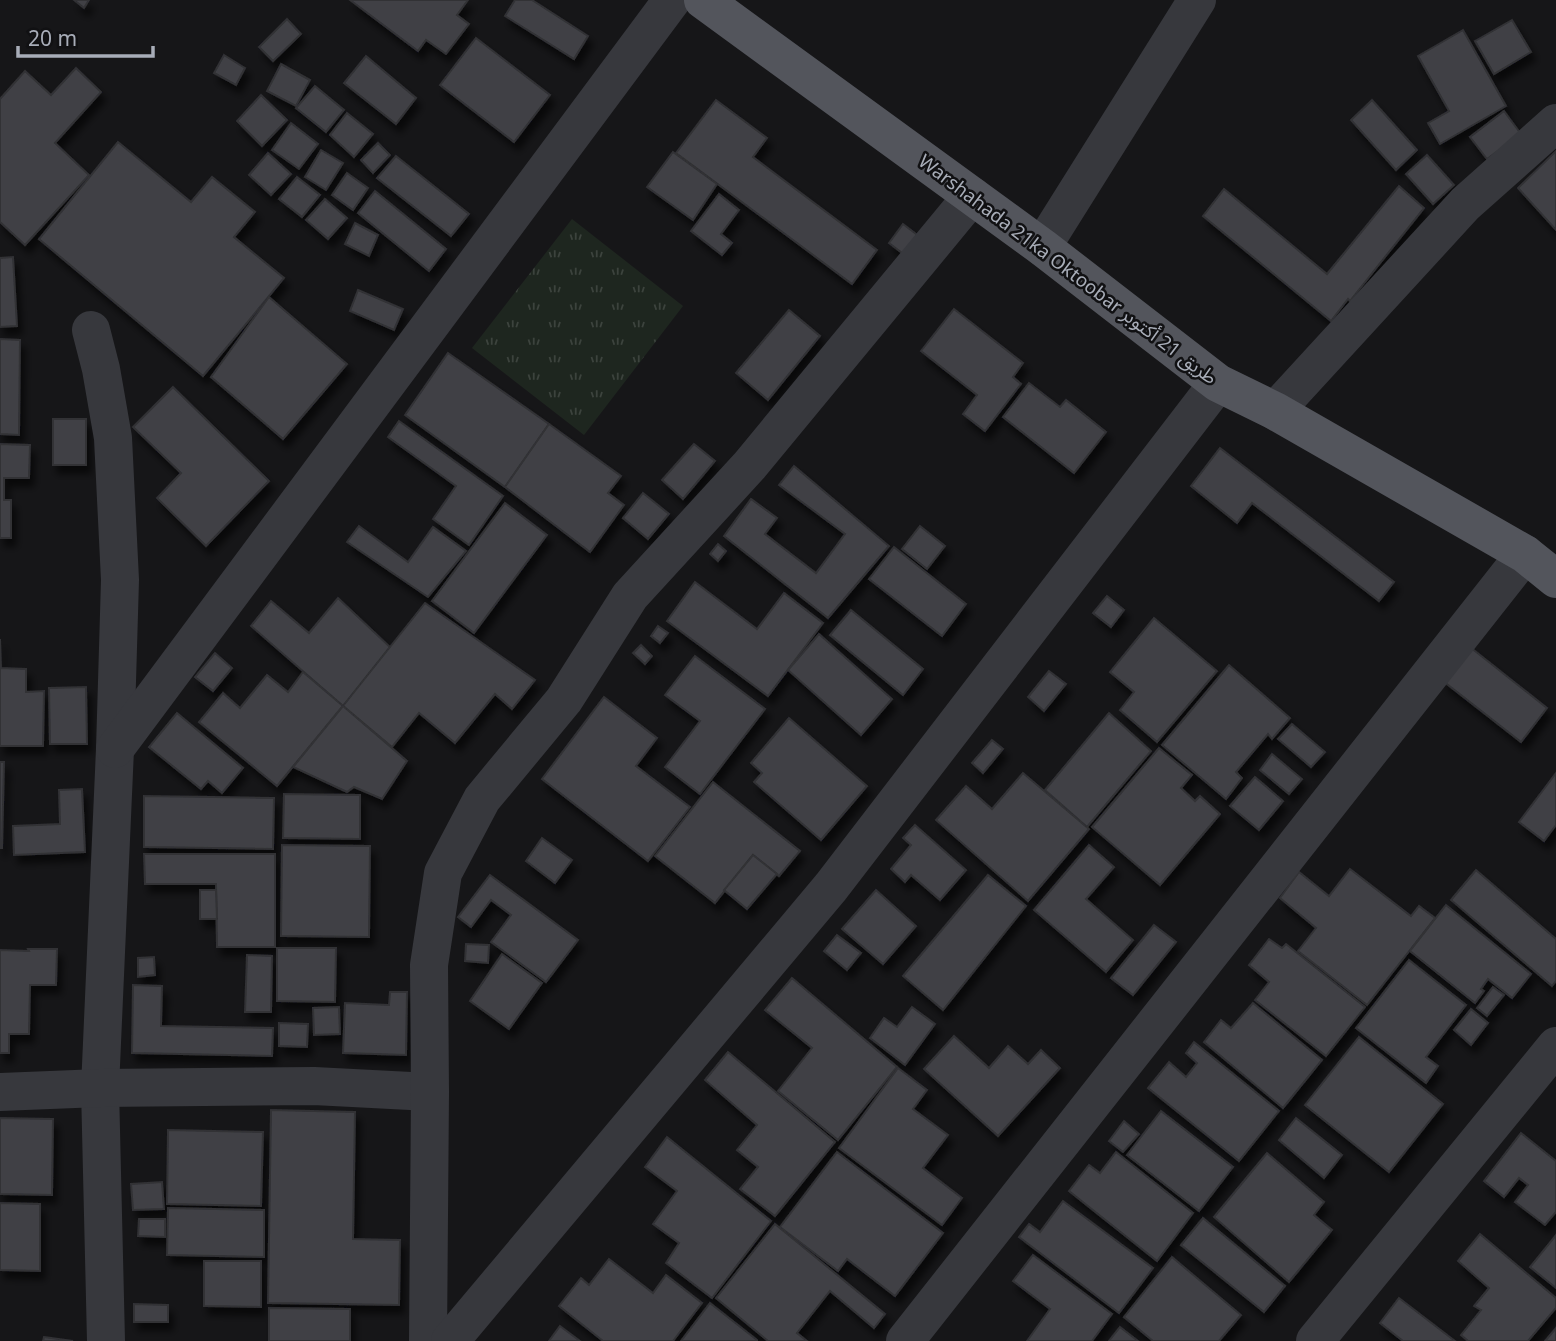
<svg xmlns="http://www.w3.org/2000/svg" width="1556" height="1341" font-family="'Noto Sans','Noto Sans Arabic',sans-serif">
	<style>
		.park { fill: url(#park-tufts) }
		.building { fill: #404145; stroke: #303034; stroke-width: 2; filter: url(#shadow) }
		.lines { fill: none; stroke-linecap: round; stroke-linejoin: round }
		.minor { stroke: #37383d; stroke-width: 38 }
		.major { stroke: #53555c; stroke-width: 38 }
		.labels { text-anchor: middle; stroke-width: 5; stroke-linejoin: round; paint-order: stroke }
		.street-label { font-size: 19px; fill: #a8adb8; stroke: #111113 }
	</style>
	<defs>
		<pattern id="park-tufts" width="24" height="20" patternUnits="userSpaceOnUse" patternTransform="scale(1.75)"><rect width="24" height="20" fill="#1e261f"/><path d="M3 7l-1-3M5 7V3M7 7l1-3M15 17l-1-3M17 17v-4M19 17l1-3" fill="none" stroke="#3c433d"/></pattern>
		<filter id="shadow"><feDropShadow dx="4.5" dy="8" stdDeviation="3.5" flood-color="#0009"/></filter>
	</defs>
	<rect width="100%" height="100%" fill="#161618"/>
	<polygon class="park" points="572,219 683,306 584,435 472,348"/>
	<g class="building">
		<polygon points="74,0 89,0 84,8"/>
		<polygon points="350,0 468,0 457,15 469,24 446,54 426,40 418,51"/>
		<polygon points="515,0 532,0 588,36 574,59 505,16"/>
		<polygon points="287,19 301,34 273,61 259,47"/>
		<polygon points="1512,20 1531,52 1494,74 1475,41"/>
		<polygon points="1463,30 1506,106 1440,144 1428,123 1449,111 1418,56"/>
		<polygon points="476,38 550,95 514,142 440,85"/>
		<polygon points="224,55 245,68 236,85 214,73"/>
		<polygon points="366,56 416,98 396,124 344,83"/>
		<polygon points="281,64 310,80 296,106 267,91"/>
		<polygon points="76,68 101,92 55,143 89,175 25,245 0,222 0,99 25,71 51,95"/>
		<polygon points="315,86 344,110 326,132 296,108"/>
		<polygon points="261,95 287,120 262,146 237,121"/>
		<polygon points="716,100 767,138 753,157 877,250 852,284 676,153"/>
		<polygon points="1372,100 1417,150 1396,170 1351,120"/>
		<polygon points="1504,111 1521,134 1487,159 1470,137"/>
		<polygon points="347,113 373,134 354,157 330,135"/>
		<polygon points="291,123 318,144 299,169 272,150"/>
		<polygon points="118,142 191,202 212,177 255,212 234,237 284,278 203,376 39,239"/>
		<polygon points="378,143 390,155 373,173 361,160"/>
		<polygon points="321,150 343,163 326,190 305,177"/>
		<polygon points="1556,151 1556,230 1518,188"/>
		<polygon points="673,152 717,184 693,220 647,187"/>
		<polygon points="268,153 291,174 271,195 249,175"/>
		<polygon points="1427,155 1454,185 1433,204 1406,174"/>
		<polygon points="396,156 469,214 451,236 377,178"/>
		<polygon points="347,173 368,188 353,210 332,195"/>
		<polygon points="297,177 320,195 302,217 279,199"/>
		<polygon points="1399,186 1424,208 1350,301 1348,299 1331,321 1203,216 1224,189 1327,274"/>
		<polygon points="375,191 446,249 429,271 358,213"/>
		<polygon points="719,194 739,210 721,234 732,243 722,255 691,231"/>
		<polygon points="325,199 347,218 328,239 306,220"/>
		<polygon points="355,223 378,235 369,256 345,244"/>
		<polygon points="903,224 920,237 906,256 889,243"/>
		<polygon points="13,257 17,326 0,327 0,258"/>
		<polygon points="358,290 403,309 394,330 350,311"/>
		<polygon points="269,297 347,364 283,439 211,377"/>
		<polygon points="954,309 1023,363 1013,377 1021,384 985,431 963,414 977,395 921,351"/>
		<polygon points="789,310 820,336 768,400 736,373"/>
		<polygon points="0,339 20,340 19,435 0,434"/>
		<polygon points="448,353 549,424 505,487 405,415"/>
		<polygon points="1029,383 1060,407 1066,400 1106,432 1074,473 1003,417"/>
		<polygon points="173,387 269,481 206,546 157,498 181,473 133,427"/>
		<rect x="53" y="419" width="33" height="46"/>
		<polygon points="399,421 503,496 469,545 433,519 456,486 388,437"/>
		<polygon points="549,424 621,476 608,493 624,505 590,552 505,487"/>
		<polygon points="0,444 30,445 29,478 4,478 4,500 11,500 11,538 0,538"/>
		<polygon points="694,444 715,461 683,499 662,480"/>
		<polygon points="1220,448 1394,582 1379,601 1252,503 1237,523 1191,486"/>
		<polygon points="794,466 889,546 828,618 724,536 751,499 777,518 765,534 816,573 845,534 779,485"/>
		<polygon points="643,493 669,514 648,539 623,518"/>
		<polygon points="505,503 547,535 474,633 432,601"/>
		<polygon points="359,526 408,562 433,527 466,551 428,597 347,542"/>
		<polygon points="920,526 945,546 927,569 902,549"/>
		<polygon points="718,544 726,551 718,561 710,554"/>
		<polygon points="894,547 966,604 942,636 869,579"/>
		<polygon points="695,582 757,629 784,593 823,623 768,696 667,621"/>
		<polygon points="1107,596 1124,610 1111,627 1093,613"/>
		<polygon points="338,598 390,647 343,706 251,626 271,601 309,633"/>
		<polygon points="425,603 535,680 512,709 495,694 455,743 419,713 392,747 343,706"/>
		<polygon points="851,610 923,669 903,695 830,635"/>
		<polygon points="1154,618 1217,671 1157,742 1120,710 1134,692 1110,672"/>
		<polygon points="658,626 668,633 660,643 651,636"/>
		<polygon points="819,634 892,699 861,735 788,670"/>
		<polygon points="0,639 1,668 26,669 26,692 44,691 43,746 0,746"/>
		<polygon points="641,645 652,656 645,664 633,653"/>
		<polygon points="1470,647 1547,708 1521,742 1443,681"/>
		<polygon points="215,653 232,668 213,691 195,677"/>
		<polygon points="695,656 765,709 700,794 665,767 700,721 665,695"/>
		<polygon points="1229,665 1290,718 1272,739 1268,734 1236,772 1242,778 1226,799 1162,745"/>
		<polygon points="1049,671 1066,684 1044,711 1028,697"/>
		<polygon points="303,672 343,706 277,786 199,722 223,693 240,708 267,675 288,692"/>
		<polygon points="86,687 87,744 50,744 49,688"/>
		<polygon points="604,697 657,738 636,766 690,807 648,861 542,779"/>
		<polygon points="343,706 407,761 382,799 354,787 347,792 293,767"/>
		<polygon points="177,713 243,768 222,793 208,781 201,789 149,747"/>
		<polygon points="1109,713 1151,751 1087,827 1045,790"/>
		<polygon points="789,718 867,786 821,840 754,782 762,773 751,763"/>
		<polygon points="1292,724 1325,752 1311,767 1278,739"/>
		<polygon points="992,740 1003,749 983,773 972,763"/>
		<polygon points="1159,748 1192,775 1181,788 1195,801 1200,796 1220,814 1160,885 1092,827"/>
		<polygon points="1272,754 1302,779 1289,794 1260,770"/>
		<polygon points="0,762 4,762 2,848 0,848"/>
		<polygon points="1023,773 1089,829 1028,901 936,820 966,786 992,809"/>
		<polygon points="1556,773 1556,825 1544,841 1519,822"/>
		<polygon points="1255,777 1283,801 1259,830 1230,806"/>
		<polygon points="713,782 800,851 779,876 753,855 715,903 655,856"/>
		<polygon points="82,789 85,852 14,855 13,826 60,824 59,790"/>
		<polygon points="284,794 360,795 360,839 283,838"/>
		<polygon points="144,796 274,798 273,849 144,847"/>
		<polygon points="915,825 966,870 940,900 911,875 905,882 891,869 911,845 903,838"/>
		<polygon points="542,838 572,860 555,883 526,861"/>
		<polygon points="282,845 370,846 369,937 281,936"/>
		<polygon points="1089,845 1114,867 1086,899 1133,940 1106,972 1034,910"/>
		<polygon points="144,854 275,854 275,947 217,947 216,884 145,884"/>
		<polygon points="753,855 777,874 747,909 724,890"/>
		<polygon points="1350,869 1411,916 1419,906 1435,918 1367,1005 1298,951 1316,928 1280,898 1299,872 1329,896"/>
		<polygon points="1476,870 1556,939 1556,981 1552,986 1451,900"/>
		<polygon points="490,875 578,940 546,982 491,942 511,915 491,900 471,927 458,917"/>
		<polygon points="988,875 1026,906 943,1010 903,976"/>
		<polygon points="200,890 216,890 217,919 200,919"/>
		<polygon points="876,890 916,926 883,964 842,929"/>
		<polygon points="1446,905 1531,974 1512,998 1488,979 1481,989 1484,991 1475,1003 1410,951"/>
		<polygon points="1154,925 1176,942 1133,995 1111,978"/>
		<polygon points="837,935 861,953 847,970 824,951"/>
		<polygon points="1269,939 1282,948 1286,944 1365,1007 1326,1056 1255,1000 1269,982 1249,965"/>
		<polygon points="466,944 489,945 488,963 465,961"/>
		<polygon points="277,948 336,948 335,1002 277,1001"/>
		<polygon points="28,949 57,949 56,985 30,985 29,1034 9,1034 9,1053 0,1053 0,950 29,951"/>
		<polygon points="502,954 542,983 509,1029 470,1001"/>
		<polygon points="247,955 272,956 271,1012 245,1012"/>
		<polygon points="154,957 155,975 138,977 138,958"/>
		<polygon points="1409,960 1466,1005 1426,1057 1438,1066 1426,1083 1356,1028"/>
		<polygon points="792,978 897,1067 838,1140 778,1091 812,1048 765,1010"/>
		<polygon points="133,985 162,986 161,1026 273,1028 272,1056 132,1053"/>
		<polygon points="1493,987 1504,995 1487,1016 1477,1008"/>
		<polygon points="390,992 407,992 406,1055 343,1053 345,1003 389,1005"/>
		<polygon points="1253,1003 1322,1060 1283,1108 1204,1042 1221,1020 1231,1028"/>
		<polygon points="339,1007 340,1034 314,1035 313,1008"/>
		<polygon points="912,1007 935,1024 905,1065 870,1038 884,1018 897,1027"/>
		<polygon points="1471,1009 1488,1023 1471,1045 1454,1030"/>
		<polygon points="279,1023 308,1024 307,1047 279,1046"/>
		<polygon points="954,1036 989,1068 1008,1046 1028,1064 1041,1050 1060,1068 998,1136 924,1069"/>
		<polygon points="1359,1037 1443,1104 1389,1172 1305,1105"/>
		<polygon points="1194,1042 1279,1111 1239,1161 1148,1088 1169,1062 1186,1077 1197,1063 1186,1053"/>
		<polygon points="728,1052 835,1142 775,1216 740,1189 758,1167 737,1150 757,1125 705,1080"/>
		<polygon points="898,1068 927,1090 913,1109 948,1135 923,1168 962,1198 942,1225 839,1148"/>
		<polygon points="271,1110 355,1112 353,1239 400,1240 399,1305 268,1303"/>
		<polygon points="1161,1111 1233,1167 1199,1211 1127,1155"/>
		<polygon points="0,1118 53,1119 52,1195 0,1194"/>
		<polygon points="1296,1118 1342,1155 1324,1178 1279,1140"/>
		<polygon points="1124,1121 1139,1134 1123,1152 1109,1141"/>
		<polygon points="168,1130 263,1132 261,1206 167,1204"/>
		<polygon points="1521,1133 1556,1161 1556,1212 1545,1225 1515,1202 1528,1185 1519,1178 1504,1197 1484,1181"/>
		<polygon points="667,1137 771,1221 712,1298 666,1263 679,1243 653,1224 677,1191 645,1167"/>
		<polygon points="837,1152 943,1233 895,1296 847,1259 838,1271 780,1227"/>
		<polygon points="1116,1152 1193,1213 1157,1261 1069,1191 1089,1165 1100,1173"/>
		<polygon points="1267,1153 1324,1202 1314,1215 1332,1230 1289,1282 1214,1217"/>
		<polygon points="162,1182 164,1209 133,1210 131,1184"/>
		<polygon points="1063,1201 1153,1268 1119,1313 1019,1237 1029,1224 1040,1232"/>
		<polygon points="0,1203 40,1204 40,1271 0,1270"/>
		<polygon points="168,1208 264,1210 264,1257 167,1255"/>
		<polygon points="1203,1218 1285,1286 1264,1312 1181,1245"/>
		<polygon points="139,1219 165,1219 165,1237 138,1236"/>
		<polygon points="775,1224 885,1314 874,1328 830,1291 797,1333 807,1341 768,1341 716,1298"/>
		<polygon points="1480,1234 1556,1298 1556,1308 1528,1341 1468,1341 1461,1335 1481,1310 1474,1306 1489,1288 1458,1261"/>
		<polygon points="1556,1235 1556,1288 1530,1267"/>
		<polygon points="1033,1255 1112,1314 1092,1341 1027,1341 1050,1309 1013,1281"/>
		<polygon points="1172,1257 1241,1315 1219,1341 1153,1341 1124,1317"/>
		<polygon points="609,1259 653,1293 666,1275 702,1303 673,1341 603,1341 559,1306 581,1278 589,1285"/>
		<polygon points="204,1261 261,1261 261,1307 204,1306"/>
		<polygon points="1399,1298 1455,1341 1403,1341 1380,1323"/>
		<polygon points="710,1303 757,1340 757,1341 681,1341"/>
		<polygon points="134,1304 168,1305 168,1322 134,1322"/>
		<polygon points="269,1308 350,1309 350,1341 269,1341"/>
		<polygon points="560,1326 580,1341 549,1341"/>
		<polygon points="1120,1327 1138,1341 1109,1341"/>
		<polygon points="1556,1328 1556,1341 1545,1341"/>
		<polygon points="44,1337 73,1341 43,1341"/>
	</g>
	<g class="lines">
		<g class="minor">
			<polyline points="1042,247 1197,0"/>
			<polyline points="91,330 101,369 113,438 120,580 115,749 100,1088 106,1341"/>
			<polyline points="1275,411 1465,204 1556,123"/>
			<polyline points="115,749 672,0"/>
			<polyline points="0,1092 100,1088 314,1086 430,1092"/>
			<polyline points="428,1341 430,1092 429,965 443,873 482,799 564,700 630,596 750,465 972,196"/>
			<polyline points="450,1341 831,887 1218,383"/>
			<polyline points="905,1341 1525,554"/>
			<polyline points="1315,1341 1556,1046"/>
		</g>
		<polyline class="major" points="703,0 1042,247 1218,383 1275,411 1525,554 1556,579"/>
	</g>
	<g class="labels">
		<g class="street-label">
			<text transform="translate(1068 269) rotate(37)" y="7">Warshahada 21ka Oktoobar طريق 21 أكتوبر</text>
		</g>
	</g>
	<path d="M18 46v10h135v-10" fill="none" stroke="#a8adb8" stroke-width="3.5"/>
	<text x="28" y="46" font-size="21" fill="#a8adb8" stroke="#111113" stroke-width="5" paint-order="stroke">20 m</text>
</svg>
